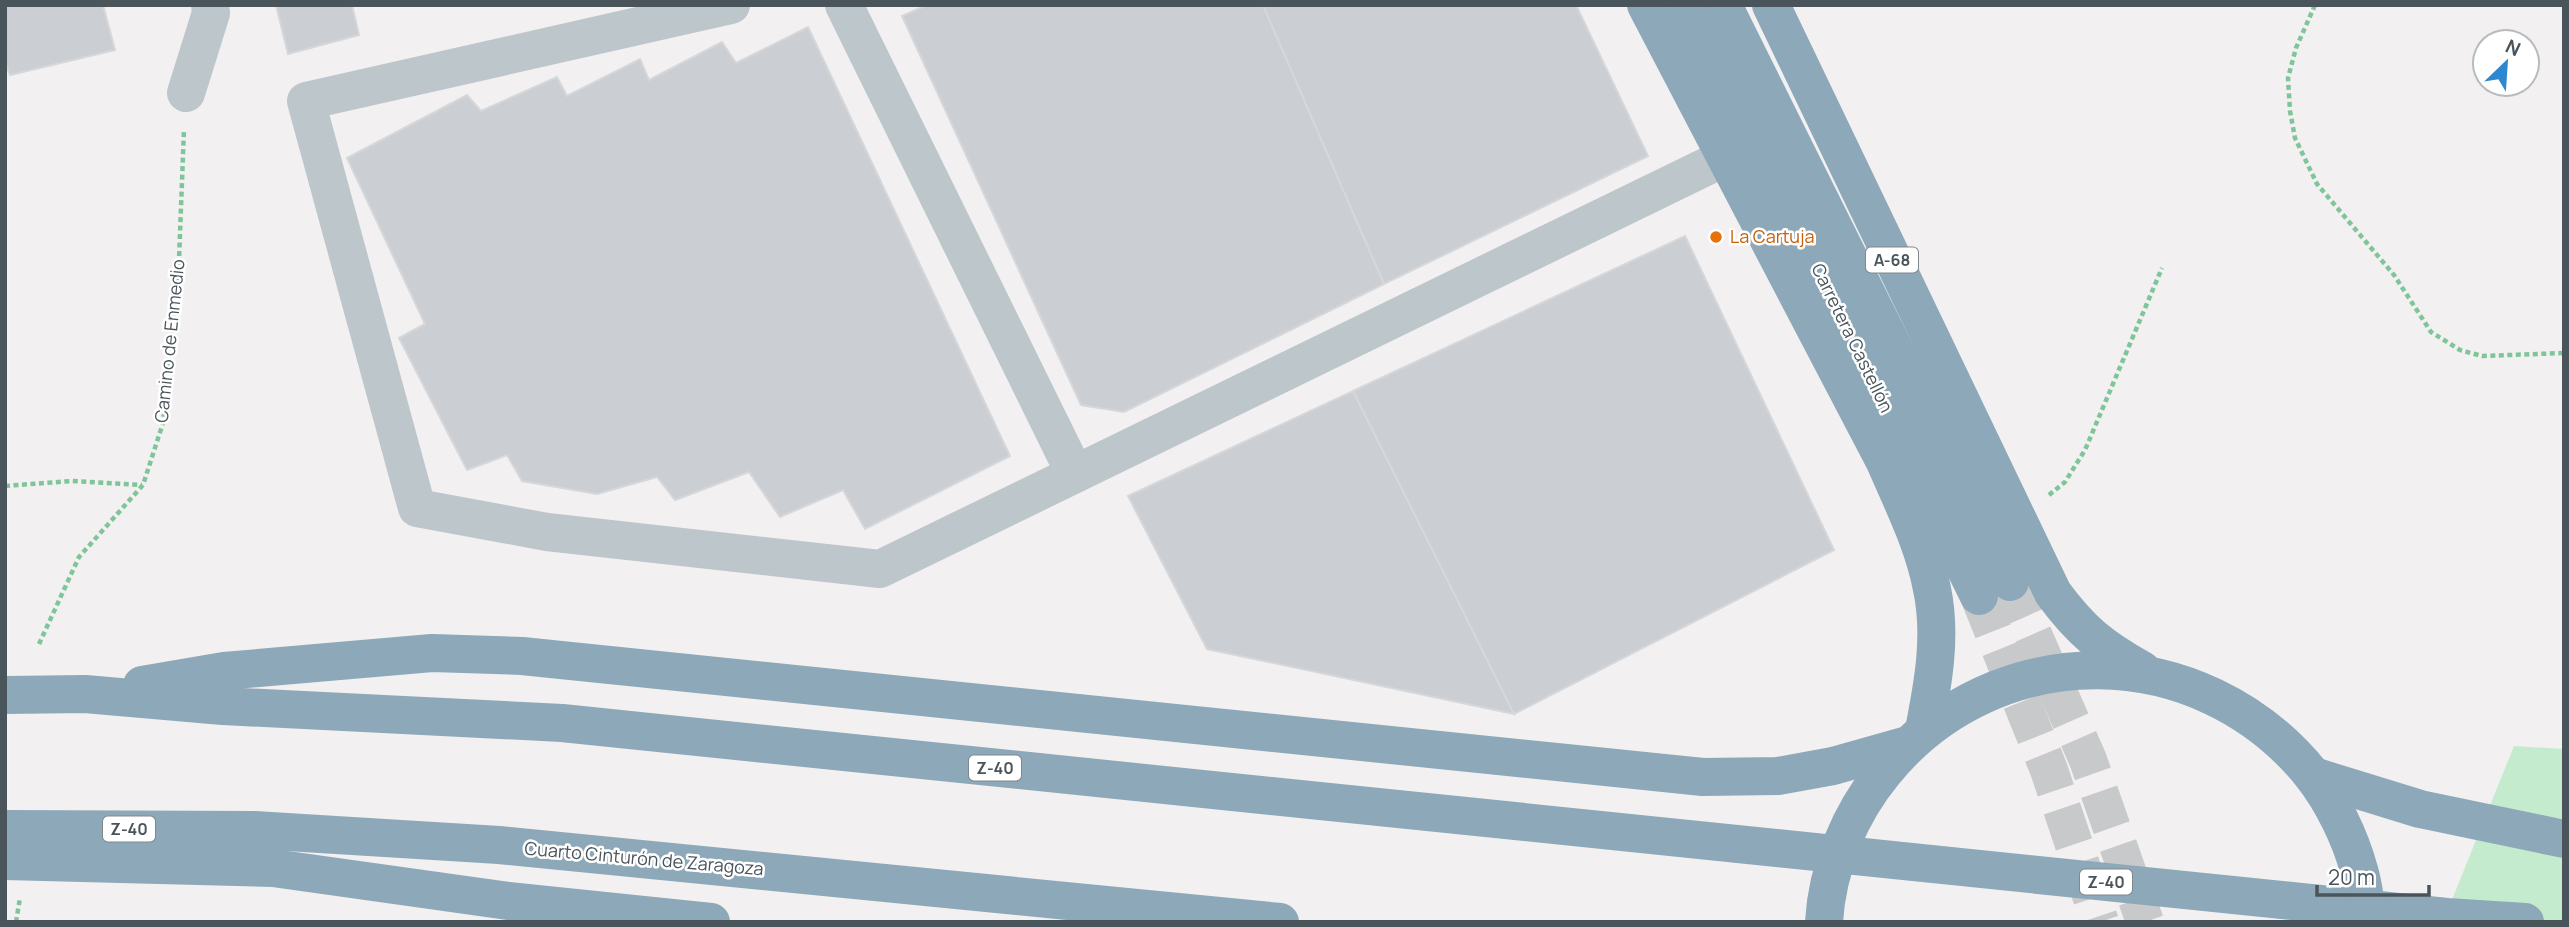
<svg xmlns="http://www.w3.org/2000/svg" width="2569" height="927" font-family="Manrope,sans-serif">
	<style>
		.green { fill: #c4ebce }
		.building { fill: #cbced2; stroke: #d5d7db; stroke-width: 2 }
		.lines { fill: none; stroke-linecap: round; stroke-linejoin: round }
		.highway-tunnel { stroke: #c8c9cb; stroke-width: 38; stroke-dasharray: 38 19; stroke-linecap: butt }
		.path { stroke: #7fc59a; stroke-width: 4.5; stroke-dasharray: 5 3.5; stroke-linecap: butt }
		.street { stroke: #bdc6cb; stroke-width: 38 }
		.highway { stroke: #8da8b9; stroke-width: 38 }
		.food-dot { fill: #e8710a; stroke: #fff; stroke-width: 2.5 }
		.labels { text-anchor: middle; stroke-width: 5; stroke-linejoin: round; paint-order: stroke }
		.shield { fill: #fff; stroke: #80888c; stroke-width: 2 }
		.shield-label { font-size: 16px; font-weight: bold; fill: #4a555b }
		.food-label { font-size: 18px; fill: #c56008; stroke: #fff; text-anchor: start }
		.street-label { font-size: 18px; fill: #4a555b; stroke: #fff }
	</style>
	<rect width="100%" height="100%" fill="#f2f0f0"/>
	<polygon class="green" points="2514,746 2564,749 2564,922 2443,922"/>
	<g class="building">
		<polygon points="5,5 103,5 115,50 10,75 5,61"/>
		<polygon points="276,5 352,5 359,35 288,54"/>
		<polygon points="927,5 1263,5 1384,284 1124,412 1081,405 902,16"/>
		<polygon points="1263,5 1576,5 1648,156 1384,284"/>
		<polygon points="808,27 1010,456 865,529 843,490 780,517 749,472 675,500 657,477 597,494 522,481 507,455 467,470 399,338 425,324 347,158 467,95 481,111 557,77 567,96 640,59 649,80 722,42 736,63"/>
		<polygon points="1685,236 1834,550 1514,714 1353,391"/>
		<polygon points="1353,391 1514,714 1207,649 1128,496"/>
	</g>
	<g class="lines">
		<g class="highway-tunnel">
			<polyline points="2010,582 2088,760 2145,922"/>
			<polyline points="1979,596 2049,770 2100,922"/>
		</g>
		<g class="path">
			<polyline points="2315,5 2296,48 2288,78 2290,111 2295,138 2317,184 2394,275 2431,332 2460,350 2482,356 2564,353"/>
			<polyline points="5,486 72,481 142,485"/>
			<polyline points="2049,495 2065,482 2085,450 2162,268"/>
			<polyline points="39,644 79,557 143,485 163,423 179,260 184,129"/>
			<polyline points="16,922 20,898"/>
		</g>
		<g class="street">
			<polyline points="731,5 306,101 417,508 547,532 880,569 1726,157"/>
			<polyline points="844,5 1075,474"/>
			<polyline points="186,93 211,13 210,5"/>
		</g>
		<g class="highway">
			<path d="M1646,5L1885,462C1903,504 1924,545 1932,589C1942,636 1933,684 1924,730"/>
			<polyline points="1687,5 1979,596"/>
			<polyline points="1723,5 2010,582"/>
			<path d="M1771,5L2053,593C2081,631 2101,647 2142,670"/>
			<polyline points="142,685 224,671 432,653 522,656 1703,777 1778,776 1833,766 1904,746"/>
			<polyline points="5,695 85,694 223,706 562,723 2447,917 2525,922"/>
			<polyline points="2313,776 2420,809 2564,839"/>
			<polyline points="5,829 254,830 499,845 1280,922"/>
			<polyline points="5,861 273,868 508,901 711,922"/>
			<path d="M1824,922C1827,868 1850,813 1884,772C1996,635 2201,637 2312,775C2333,802 2350,837 2359,870C2364,886 2366,905 2368,922"/>
		</g>
	</g>
	<circle class="food-dot" cx="1716" cy="237" r="7"/>
	<g class="labels">
		<g class="shield">
			<rect x="1866" y="247.5" width="52" height="25" rx="5"/>
			<rect x="969" y="755.5" width="52" height="25" rx="5"/>
			<rect x="103" y="816.5" width="52" height="25" rx="5"/>
			<rect x="2080" y="869.5" width="52" height="25" rx="5"/>
		</g>
		<g class="shield-label">
			<text x="1892" y="266">A-68</text>
			<text x="995" y="774">Z-40</text>
			<text x="129" y="835">Z-40</text>
			<text x="2106" y="888">Z-40</text>
		</g>
		<g class="food-label">
			<text x="1730" y="243">La Cartuja</text>
		</g>
		<g class="street-label">
			<text transform="translate(1852 338) rotate(64)" y="6">Carretera Castellón</text>
			<text transform="translate(170 341) rotate(-84)" y="6">Camino de Enmedio</text>
			<text transform="translate(644 859) rotate(5)" y="6">Cuarto Cinturón de Zaragoza</text>
		</g>
	</g>
	<rect width="2569" height="927" fill="none" stroke="#4a555b" stroke-width="14"/>
	<g transform="translate(2506 63) rotate(25)"><circle r="33" fill="#ffffff" stroke="#b7bbbd" stroke-width="2"/>
	<path d="M0-5L12 26L0 18L-12 26Z" fill="#2d88d0"/>
	<text y="-10" font-size="19" font-weight="bold" text-anchor="middle" fill="#4a555b">N</text>
	</g>
	<path d="M2317 885v10h112v-10" fill="none" stroke="#4a555b" stroke-width="3.5"/>
	<text x="2328" y="885" font-size="21" fill="#4a555b" stroke="#ffffff" stroke-width="5" paint-order="stroke">20 m</text>
</svg>
